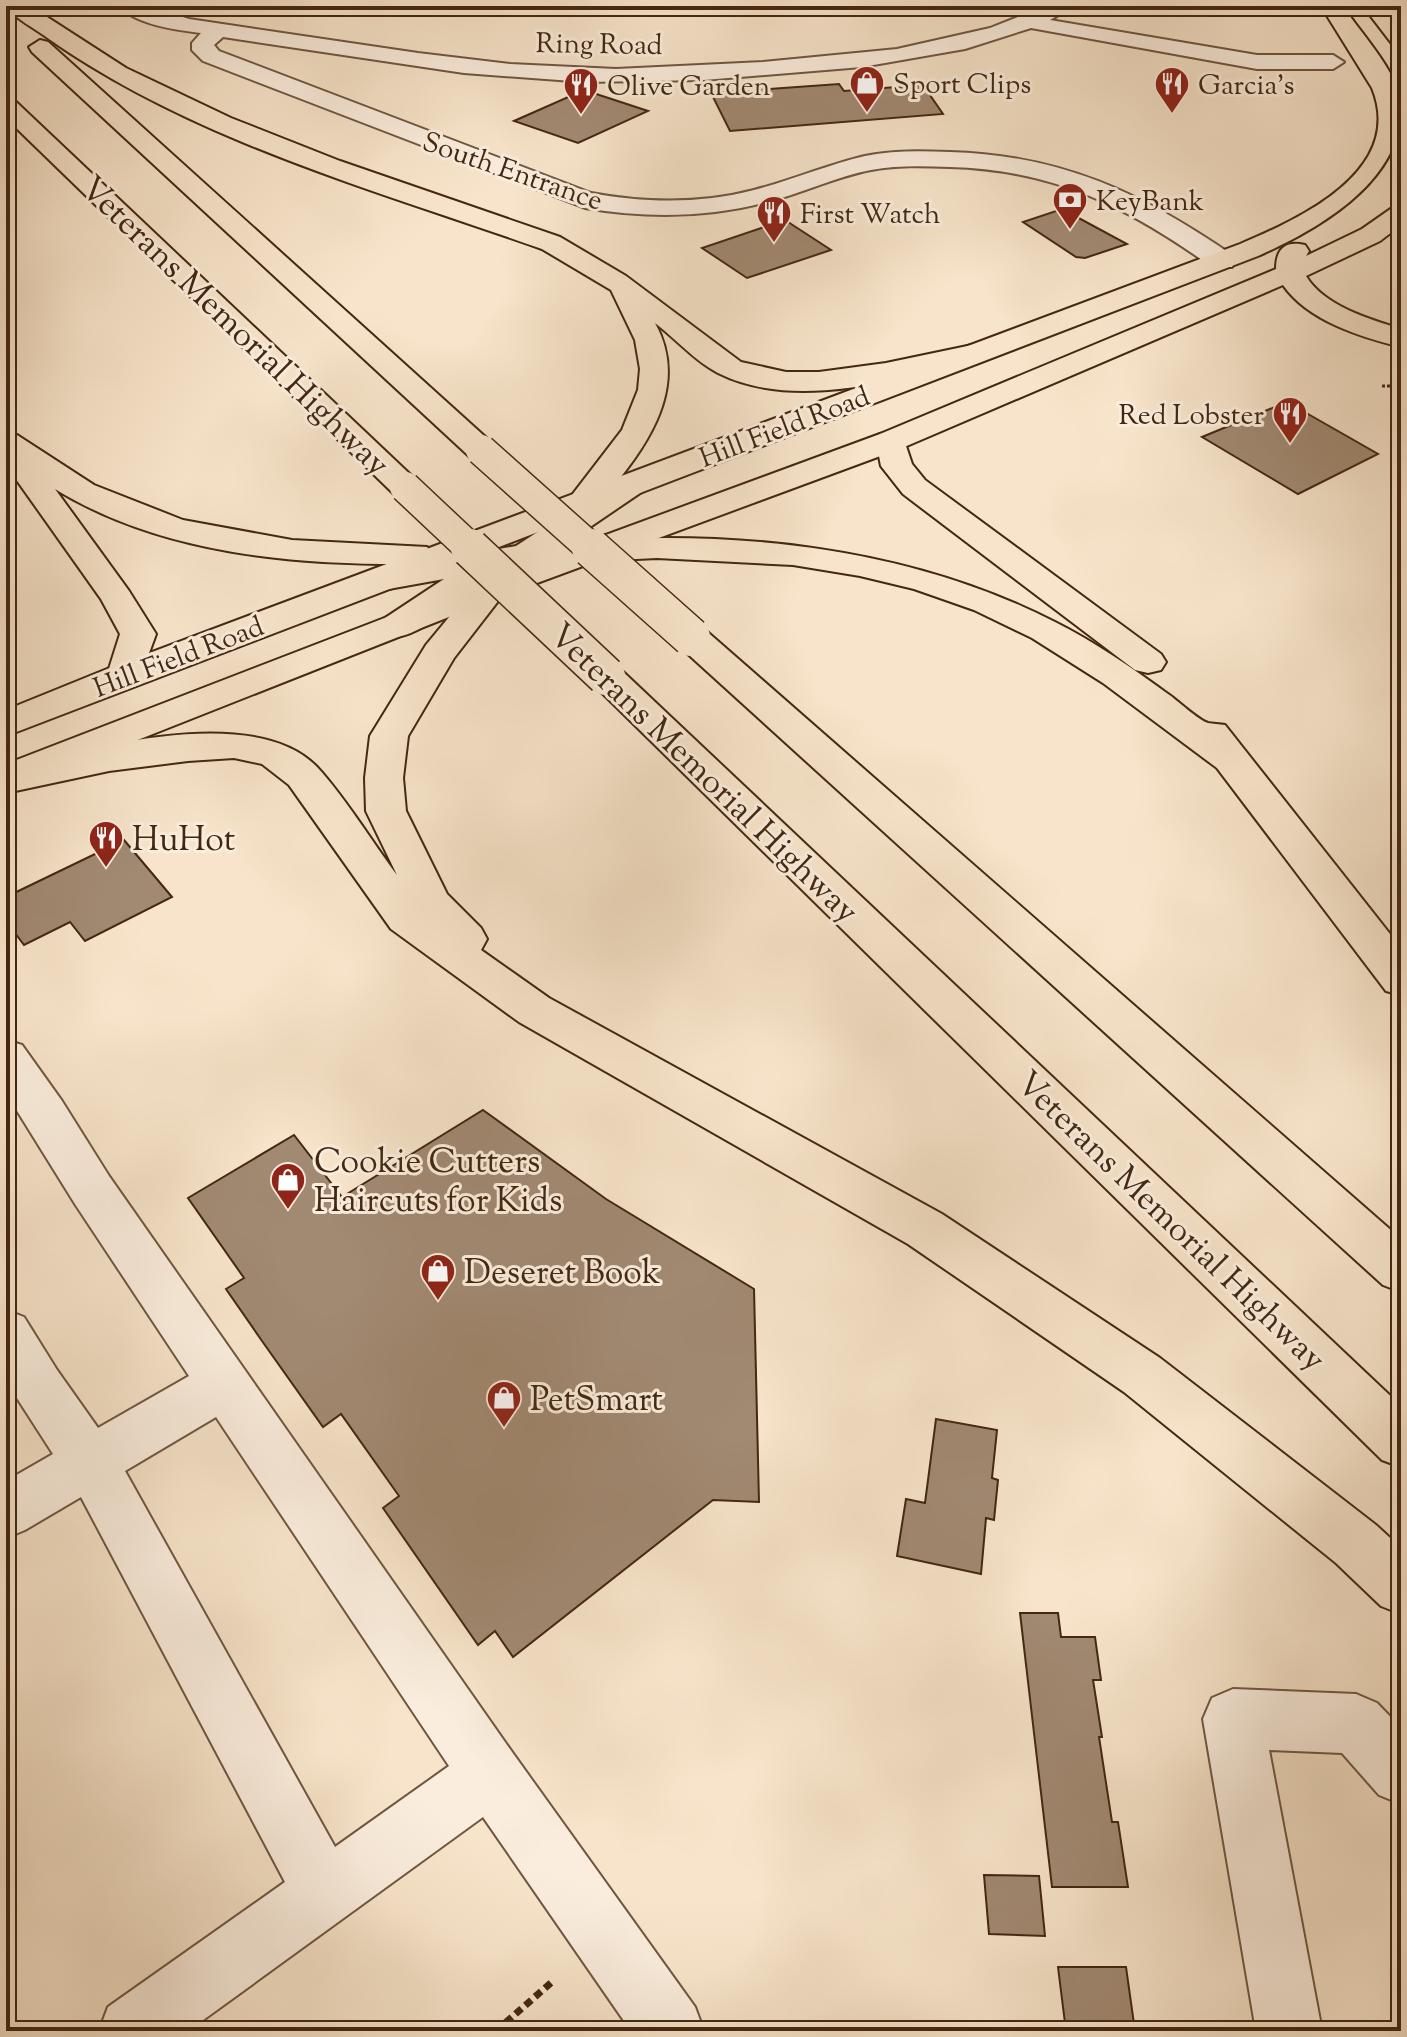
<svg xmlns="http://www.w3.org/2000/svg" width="1407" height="2037" font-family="'Sorts Mill Goudy',serif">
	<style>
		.building { fill: #a18972; stroke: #432712; stroke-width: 2 }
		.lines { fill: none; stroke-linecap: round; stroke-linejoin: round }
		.minor-casing { stroke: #705640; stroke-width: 4 }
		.major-casing { stroke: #432712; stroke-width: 4 }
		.highway-casing { stroke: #432712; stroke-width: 4 }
		.path-far1 { stroke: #432712; stroke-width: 3; stroke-dasharray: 3 2; stroke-linecap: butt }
		.path { stroke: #432712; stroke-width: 7; stroke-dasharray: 8 5; stroke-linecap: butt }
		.minor { fill: #faeddd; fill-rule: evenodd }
		.major { fill: #f7e4ca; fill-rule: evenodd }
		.highway { fill: #f7e4ca; fill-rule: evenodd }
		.highway-bridge-far1-casing { stroke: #432712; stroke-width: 33; stroke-linecap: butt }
		.highway-bridge-casing { stroke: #432712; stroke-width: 41; stroke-linecap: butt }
		.highway-bridge-far1 { stroke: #f7e4ca; stroke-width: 30 }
		.highway-bridge { stroke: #f7e4ca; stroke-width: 38 }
		.labels { text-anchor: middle; stroke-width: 6; stroke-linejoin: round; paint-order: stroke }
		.far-street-label { font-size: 28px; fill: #432712; stroke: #faeddd }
		.far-poi-label { font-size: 28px; fill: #432712; stroke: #faeddd; text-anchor: start }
		.street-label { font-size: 34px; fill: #432712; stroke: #faeddd }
		.poi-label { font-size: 34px; fill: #432712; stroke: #faeddd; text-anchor: start }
	</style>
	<rect width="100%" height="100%" fill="#f7e4ca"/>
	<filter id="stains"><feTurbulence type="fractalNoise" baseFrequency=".0025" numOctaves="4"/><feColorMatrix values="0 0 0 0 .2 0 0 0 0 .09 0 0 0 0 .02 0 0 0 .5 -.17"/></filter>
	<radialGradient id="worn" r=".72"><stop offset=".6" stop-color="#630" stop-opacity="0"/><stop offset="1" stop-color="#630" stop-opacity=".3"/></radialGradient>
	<g class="building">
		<polygon points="839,84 844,91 923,85 943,114 730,131 711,93"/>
		<polygon points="584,90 648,111 578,143 514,121"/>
		<polygon points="1062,209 1127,244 1085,258 1076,257 1023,222"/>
		<polygon points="785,220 831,250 747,278 702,248"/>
		<polygon points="1287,402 1378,454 1298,494 1202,437"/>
		<polygon points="124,840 172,897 85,941 70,922 24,945 6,921 6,897"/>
		<polygon points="483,1110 606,1199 754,1289 759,1502 713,1500 513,1657 495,1631 478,1645 383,1508 399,1496 341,1414 323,1427 262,1341 226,1289 244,1278 188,1198 294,1135 342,1197"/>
		<polygon points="936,1419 997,1430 992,1478 998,1480 994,1520 986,1518 981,1574 897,1556 906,1499 925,1503"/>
		<polygon points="1020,1613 1058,1613 1061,1637 1095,1637 1101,1680 1093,1680 1102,1737 1099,1737 1112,1822 1118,1822 1128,1887 1052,1887"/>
		<polygon points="984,1875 1039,1876 1045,1936 989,1934"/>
		<polygon points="1058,1967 1126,1967 1135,2031 1066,2031"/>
	</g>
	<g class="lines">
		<defs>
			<g id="minor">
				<path d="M119,6H148L189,19L418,53L510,64L616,69L763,62L897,49L990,28L1046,6H1074L1050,20L1257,55H1333L1344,62L1333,69H1257L1031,28L965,49L862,67L704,80L586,82L464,73L223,37L214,45L219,51L591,193C645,203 701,204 754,190C792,180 827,165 865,156C893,150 922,151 950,152C1061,155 1142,193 1232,255L1235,261L1232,267H1212C1128,207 1055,170 950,167C924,166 896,165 871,170C839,176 809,190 778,199C714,218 650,219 585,208L203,61L192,50V43L201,33C177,30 136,25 119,6Z"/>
				<path d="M6,1040L22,1045L62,1101L109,1176L512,1752L695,2007L704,2031H631L483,1817L188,2031H99L108,2007L285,1882L81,1497L25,1530L6,1538V1481L53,1454L6,1381V1310L24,1317L57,1370L98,1428L189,1376L75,1204L6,1093ZM216,1417L449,1766L335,1847L125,1471Z"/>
				<polygon points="1233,1689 1356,1694 1377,1703 1401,1728 1401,1804 1379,1795 1342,1753 1269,1750 1322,2031 1256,2031 1203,1719 1212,1698"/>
			</g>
			<g id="major">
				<path d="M1321,6H1343C1361,34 1393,66 1401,100C1407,180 1317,230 1258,256L6,736V710L112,667L1240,244C1299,219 1406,171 1372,88Z"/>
				<polygon points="1363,6 1385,6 1401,26 1401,47 1393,45"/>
				<path d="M1401,205V225L1380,241L1306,276C1324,306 1369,319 1401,329V347C1361,337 1308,321 1283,285L902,448L502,596L6,792V764L478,582L880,434L1276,269C1276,249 1285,240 1305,245L1309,251L1306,256L1362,229L1392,208Z"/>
			</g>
			<g id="highway">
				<path d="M6,6H30L126,68L231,118L340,161L560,237L626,276L741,362L786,372H819L886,363L977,344L987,347L991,353L987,359L977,362C897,378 796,412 718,373C695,361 676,339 655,323C686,379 656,433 620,478L632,474L643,477L648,484L643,491L568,542C732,529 907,546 1055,622C1095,642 1132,668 1168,694C1177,700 1198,720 1208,723C1213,724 1219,724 1225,725L1401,948V995L1386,991L1217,768L1103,683L1032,638L974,610L914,589L860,576L793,565L657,558L535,564L502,596L454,658L408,736L403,778L406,811L447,894L481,928L487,939L481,950L549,998L942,1214L1160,1358L1376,1525L1401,1548V1614L1381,1606L1336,1563L1124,1392L908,1244L519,1022L391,929L289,785L262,764L234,758L188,761L109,771L6,793V767C86,750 254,701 317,767C345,797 372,842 397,875L366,811L365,778L370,736L426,645L469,593C445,610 412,644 382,636L376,628L382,620L444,579L372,592L360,589L355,582L360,575L414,564C293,565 161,554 55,489L129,591L156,634L138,683L125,687L112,683L107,675L120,634L101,599L6,465V433L17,435L94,485L183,520L292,540L427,547L432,554L427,561L418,563L516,546L576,507L569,499L622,430L638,390L640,369L635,340L611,290L542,249C375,190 195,141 49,39C36,29 15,19 6,6Z"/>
				<polygon points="40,40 48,42 492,443 497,450 492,457 481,459 470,457 32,52 29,47"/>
				<polygon points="6,98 14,100 416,480 421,487 416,494 405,497 394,494 6,118"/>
				<polygon points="891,432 902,434 912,464 925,480 1161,654 1166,662 1161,670 1148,673 1135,670 903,494 881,466 876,441 880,434"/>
				<polygon points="691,626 704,629 1401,1239 1401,1292 1383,1285 678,645 673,637 678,629"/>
				<polygon points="606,664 619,668 1401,1406 1401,1467 1382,1460 593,684 588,676 593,668"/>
			</g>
		</defs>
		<use href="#minor" class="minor-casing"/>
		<use href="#major" class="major-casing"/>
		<use href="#highway" class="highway-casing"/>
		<polyline class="path-far1" points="1382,386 1401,386"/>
		<polyline class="path" points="496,2031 552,1982"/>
		<use href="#minor" class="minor"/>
		<use href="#major" class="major"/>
		<use href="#highway" class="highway"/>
		<defs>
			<g id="highway-bridge-far1">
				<polyline points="481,450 593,550"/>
				<polyline points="405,487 472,550"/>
			</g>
			<g id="highway-bridge">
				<polyline points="470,548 606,676"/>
				<polyline points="591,548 691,637"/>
			</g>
		</defs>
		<use href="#highway-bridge-far1" class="highway-bridge-far1-casing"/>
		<use href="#highway-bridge" class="highway-bridge-casing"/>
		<use href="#highway-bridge-far1" class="highway-bridge-far1"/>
		<use href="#highway-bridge" class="highway-bridge"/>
	</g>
	<defs>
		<symbol id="shop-pin" viewBox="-11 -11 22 30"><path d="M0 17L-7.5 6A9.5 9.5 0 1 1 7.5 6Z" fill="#8f2418" stroke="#faeddd"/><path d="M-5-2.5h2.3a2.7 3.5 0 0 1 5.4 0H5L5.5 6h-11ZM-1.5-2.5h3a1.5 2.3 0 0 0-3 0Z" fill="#fff"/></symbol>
		<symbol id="restaurant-pin" viewBox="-11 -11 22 30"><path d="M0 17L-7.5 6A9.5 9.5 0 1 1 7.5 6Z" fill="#8f2418" stroke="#faeddd"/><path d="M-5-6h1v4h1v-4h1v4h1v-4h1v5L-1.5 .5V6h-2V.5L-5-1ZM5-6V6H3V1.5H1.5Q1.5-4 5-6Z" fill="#fff"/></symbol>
		<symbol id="bank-pin" viewBox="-11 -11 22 30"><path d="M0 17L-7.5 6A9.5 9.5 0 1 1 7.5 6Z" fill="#8f2418" stroke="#faeddd"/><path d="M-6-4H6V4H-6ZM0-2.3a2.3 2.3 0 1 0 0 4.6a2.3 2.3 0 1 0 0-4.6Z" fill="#fff"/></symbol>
	</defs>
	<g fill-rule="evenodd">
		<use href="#shop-pin" x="847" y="63" width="40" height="54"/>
		<use href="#restaurant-pin" x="1152" y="64" width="40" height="54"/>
		<use href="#restaurant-pin" x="561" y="65" width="40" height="54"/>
		<use href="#bank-pin" x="1050" y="180" width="40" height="54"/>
		<use href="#restaurant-pin" x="754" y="193" width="40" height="54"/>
		<use href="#restaurant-pin" x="1270" y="394" width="40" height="54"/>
		<use href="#restaurant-pin" x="86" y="818" width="40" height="54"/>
		<use href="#shop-pin" x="268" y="1160" width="40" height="54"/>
		<use href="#shop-pin" x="418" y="1251" width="40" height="54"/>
		<use href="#shop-pin" x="484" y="1378" width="40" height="54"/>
	</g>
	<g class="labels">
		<g class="far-street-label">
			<text transform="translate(599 43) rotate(1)" y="10">Ring Road</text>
			<text transform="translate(513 170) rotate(19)" y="10">South Entrance</text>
			<text transform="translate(784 426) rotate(-21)" y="10">Hill Field Road</text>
			<text transform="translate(178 656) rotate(-21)" y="10">Hill Field Road</text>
		</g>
		<g class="far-poi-label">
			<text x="893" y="93">Sport Clips</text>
			<text x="1198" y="94">Garcia's</text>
			<text x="607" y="95">Olive Garden</text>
			<text x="1096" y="210">KeyBank</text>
			<text x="800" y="223">First Watch</text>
			<text x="1264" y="424" text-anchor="end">Red Lobster</text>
		</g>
		<g class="street-label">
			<text transform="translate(236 325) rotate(44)" y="12">Veterans Memorial Highway</text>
			<text transform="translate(705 772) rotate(44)" y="12">Veterans Memorial Highway</text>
			<text transform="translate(1172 1220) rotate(44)" y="12">Veterans Memorial Highway</text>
		</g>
		<g class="poi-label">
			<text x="132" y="850">HuHot</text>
			<text x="314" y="1172">Cookie Cutters<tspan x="314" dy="39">Haircuts for Kids</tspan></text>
			<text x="464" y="1283">Deseret Book</text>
			<text x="530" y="1410">PetSmart</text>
		</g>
	</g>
	<rect width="1407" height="2037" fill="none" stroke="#f7e4ca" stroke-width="32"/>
	<rect x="8" y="8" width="1391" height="2021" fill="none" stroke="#432712" stroke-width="4"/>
	<rect x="16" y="16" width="1375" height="2005" fill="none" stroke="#432712" stroke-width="2"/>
	<rect width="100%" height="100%" filter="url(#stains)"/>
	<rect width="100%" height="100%" fill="url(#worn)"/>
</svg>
